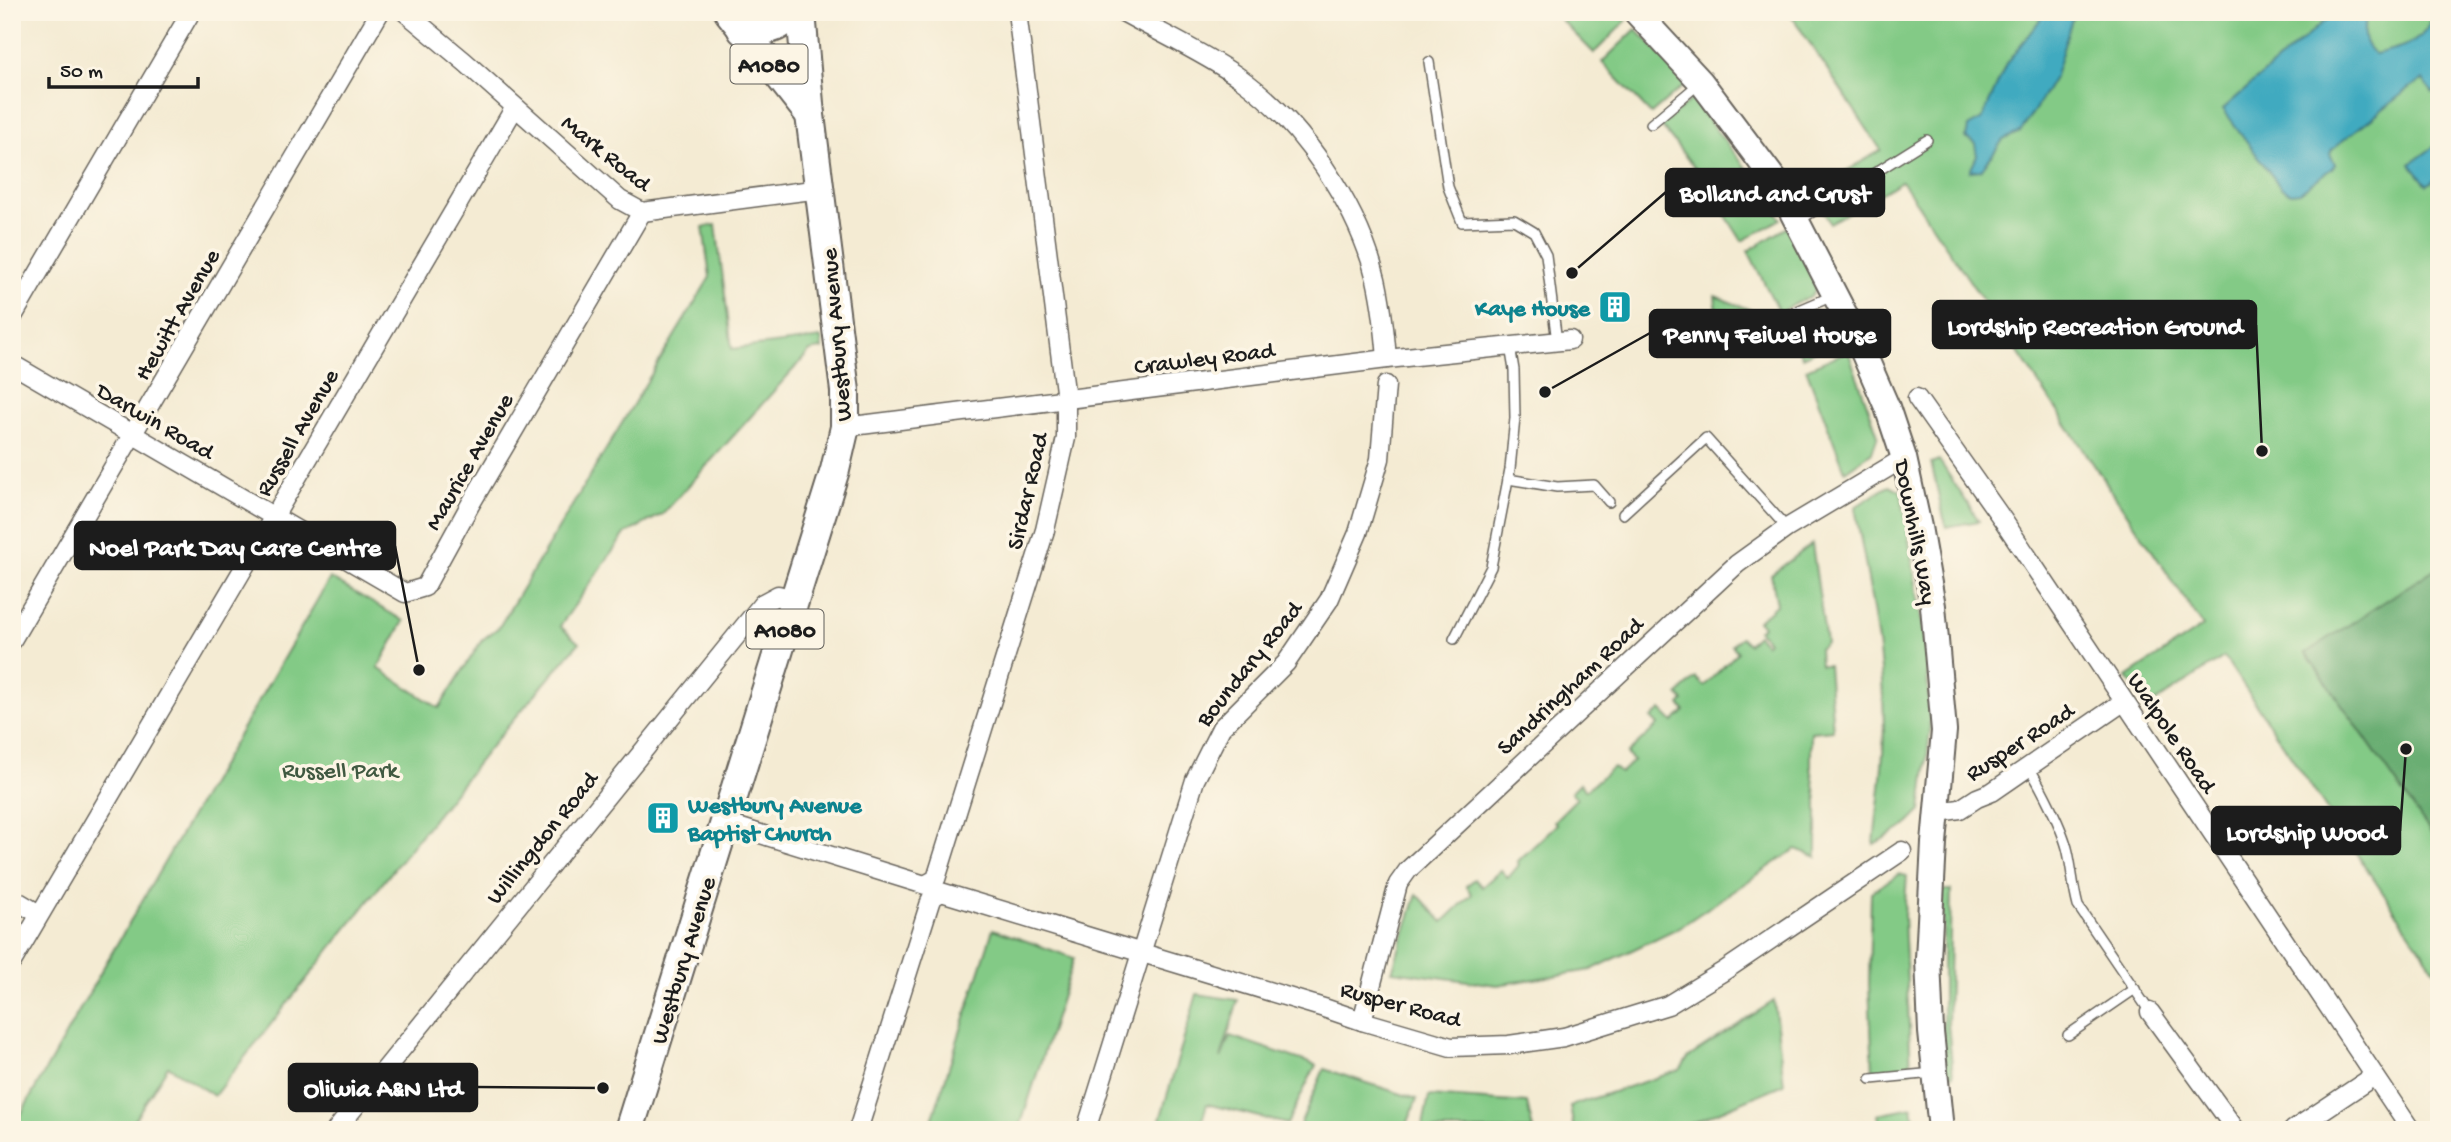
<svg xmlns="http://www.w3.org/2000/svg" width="2451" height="1142" font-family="'Gochi Hand',sans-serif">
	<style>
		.green { fill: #83ca86; stroke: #507351; stroke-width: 2 }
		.forest { fill: #6aae73; stroke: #436548; stroke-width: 2 }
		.water { fill: #40aac0; stroke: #2e636e; stroke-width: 2 }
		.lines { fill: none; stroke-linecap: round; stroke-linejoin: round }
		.lane-casing { stroke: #68645c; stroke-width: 12 }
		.street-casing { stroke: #68645c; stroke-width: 21 }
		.secondary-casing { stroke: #68645c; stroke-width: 28 }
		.primary-casing { stroke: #68645c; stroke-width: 32 }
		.lane { stroke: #fff; stroke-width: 9 }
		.street { stroke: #fff; stroke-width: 18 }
		.secondary { stroke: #fff; stroke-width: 24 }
		.primary { stroke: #fff; stroke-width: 28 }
		.labels { text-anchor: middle; stroke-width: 7; stroke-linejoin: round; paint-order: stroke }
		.shield { fill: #fcf5e5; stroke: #5f5d58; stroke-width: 2 }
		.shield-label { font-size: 23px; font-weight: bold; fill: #1c1c1c }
		.street-label { font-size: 24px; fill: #1c1c1c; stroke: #fcf5e5 }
		.culture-label { font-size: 24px; font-weight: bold; fill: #0d838f; stroke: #fcf5e5; text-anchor: end }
		.park-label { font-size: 24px; fill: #405941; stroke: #fcf5e5 }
		.leader { fill: none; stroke: #1c1c1c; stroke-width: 2.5 }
		.callout-dot { fill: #1c1c1c; stroke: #fcf5e5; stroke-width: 2.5 }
		.callout { fill: #1c1c1c; stroke: #1c1c1c; stroke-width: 2.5 }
		.callout-label { font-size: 26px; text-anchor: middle; font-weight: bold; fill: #fff }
	</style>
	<rect width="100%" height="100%" fill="#fcf5e5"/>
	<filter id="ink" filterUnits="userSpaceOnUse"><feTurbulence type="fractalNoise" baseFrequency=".0143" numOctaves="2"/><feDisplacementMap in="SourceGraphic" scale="14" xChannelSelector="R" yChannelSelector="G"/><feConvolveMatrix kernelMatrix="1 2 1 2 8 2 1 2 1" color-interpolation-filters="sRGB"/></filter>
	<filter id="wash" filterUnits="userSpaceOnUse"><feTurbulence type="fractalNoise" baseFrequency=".00686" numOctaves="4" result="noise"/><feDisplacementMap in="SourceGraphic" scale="28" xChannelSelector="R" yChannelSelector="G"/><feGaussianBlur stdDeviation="1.57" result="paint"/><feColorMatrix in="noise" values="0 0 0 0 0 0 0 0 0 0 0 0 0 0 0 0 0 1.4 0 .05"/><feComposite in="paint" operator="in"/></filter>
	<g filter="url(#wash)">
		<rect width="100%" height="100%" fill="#f4ebd3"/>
		<g class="green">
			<polygon points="1553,12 1619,12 1627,20 1594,53"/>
			<polygon points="1789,12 2439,12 2439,976 2224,657 2148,707 2127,677 2203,626 1902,181 1830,223 1812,192 1881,150"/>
			<polygon points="1636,29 1687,83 1651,114 1602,62"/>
			<polygon points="1699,96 1701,111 1747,169 1781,219 1742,241 1698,172 1661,126 1694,97"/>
			<polygon points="716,225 732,349 821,338 822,349 810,351 663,514 625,534 560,626 579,643 492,745 214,1096 168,1066 128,1130 12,1130 107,961 330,578 404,621 378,668 439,708 482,640 499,627 710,277 703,227"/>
			<polygon points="1788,227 1819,284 1811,296 1779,312 1748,251"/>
			<polygon points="1715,296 1771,318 1718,320"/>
			<polygon points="1825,314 1833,317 1842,332 1838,341 1802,357 1790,333"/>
			<polygon points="1848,351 1878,435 1872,452 1845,471 1806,369"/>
			<polygon points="1939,460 1979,521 1946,527 1931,463"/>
			<path d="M1890,485L1901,491L1926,647L1930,731L1921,811L1906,826L1874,844C1877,813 1881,783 1883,753C1888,671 1869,587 1855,507Z"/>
			<polygon points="1812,544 1826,643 1819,649 1820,665 1828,665 1833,730 1811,732 1811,767 1817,800 1817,857 1796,849 1680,927 1591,970 1497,985 1392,971 1417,894 1443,922 1472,894 1466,886 1475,879 1482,887 1501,870 1508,878 1519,865 1517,862 1557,824 1554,821 1577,798 1571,792 1580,783 1586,790 1613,767 1620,773 1633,761 1627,754 1658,725 1651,718 1661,710 1673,722 1685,711 1680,705 1684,701 1678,694 1696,678 1704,686 1738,652 1732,645 1741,637 1748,644 1757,635 1765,644 1768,641 1758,630 1763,626 1758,621 1777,604 1771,575"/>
			<polygon points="1899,874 1907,876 1904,916 1911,1071 1873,1073 1869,985 1871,892"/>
			<polygon points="1943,890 1951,890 1948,1024 1953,1075 1946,1075 1943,1028"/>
			<polygon points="993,929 1074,958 1019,1130 929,1130"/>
			<polygon points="1197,994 1238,1000 1221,1058 1230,1036 1316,1065 1287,1124 1207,1104 1199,1130 1157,1130"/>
			<polygon points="1774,1001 1784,1084 1687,1125 1669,1130 1574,1130 1570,1106 1680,1070 1689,1057"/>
			<polygon points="1324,1069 1417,1099 1405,1130 1320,1130 1300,1125"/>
			<polygon points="1429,1096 1527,1103 1533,1130 1422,1130"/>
			<polygon points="1912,1107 1916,1130 1881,1130 1878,1114"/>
		</g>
		<polygon class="forest" points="2439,566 2439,844 2306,653"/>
		<g class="water">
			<polygon points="2046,12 2074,12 2055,76 2036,108 2020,132 2003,140 1981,170 1970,171 1977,156 1975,144 1966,138 1968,127 1982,119 2006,64"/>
			<path d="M2338,12H2370C2362,27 2360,43 2375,54C2402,47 2426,44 2434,12H2439V88L2433,93L2423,80L2411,87L2332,149L2330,154L2335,164L2332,168L2300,192L2291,193L2281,188L2223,109L2323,22Z"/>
			<polygon points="2439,143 2439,176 2427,185 2410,164"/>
		</g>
	</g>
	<g filter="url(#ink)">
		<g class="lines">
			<defs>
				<g id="lane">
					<polyline points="1429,62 1448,187 1462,222 1514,220 1534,232 1546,255 1557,342"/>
					<polyline points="1651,124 1701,82"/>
					<polyline points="1798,221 1927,140"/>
					<polyline points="1776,320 1835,295"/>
					<polyline points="1508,479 1557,487 1594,485 1609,502"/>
					<polyline points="1623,514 1706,438 1787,528"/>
					<polyline points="1454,639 1491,567 1510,469 1515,418 1514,370 1510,346"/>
					<path d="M2029,767C2041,787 2063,829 2068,852C2072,870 2073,888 2078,906L2150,1012"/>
					<polyline points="2068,1035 2135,989"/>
					<polyline points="1871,1079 1934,1073"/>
				</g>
				<g id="street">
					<polyline points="405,12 465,62 620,200 642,212 820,189"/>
					<path d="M1123,12C1162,34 1204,53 1240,78C1302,122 1358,206 1376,279C1382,305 1385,333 1387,359"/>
					<polyline points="12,318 191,12"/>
					<polyline points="12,364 405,593 425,587 470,505 642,212"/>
					<polyline points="1917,398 2003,520 2411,1130"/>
					<polyline points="845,427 1387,359 1570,340"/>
					<polyline points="12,640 380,12"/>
					<polyline points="1938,812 1960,809 1977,798 1992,792 2123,702"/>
					<polyline points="725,823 925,885 936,879 1045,530 1066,438 1066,399 1017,12"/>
					<polyline points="12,898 39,914"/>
					<polyline points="12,962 515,107"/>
					<polyline points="2150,1012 2236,1130"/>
					<polyline points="1362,1021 1398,884 1408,870 1737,564 1787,528 1904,458"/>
					<polyline points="336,1130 763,603 778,595 794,599"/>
					<polyline points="858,1130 931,899 941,892 1324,1008 1362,1021 1451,1047 1509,1045 1564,1037 1668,1005 1724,971 1902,851"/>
					<polyline points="1086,1130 1195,780 1221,728 1286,663 1329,600 1358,533 1380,459 1386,385"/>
					<polyline points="2293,1130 2374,1076"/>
				</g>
				<polyline id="secondary" points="1636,12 1701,82 1777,183 1857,338 1887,407 1904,458 1919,527 1933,606 1944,731 1934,843 1928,959 1931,1032 1941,1130"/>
				<g id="primary">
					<polyline points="729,12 810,115"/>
					<path d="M742,30C763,31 780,31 793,12"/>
					<polyline points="629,1130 835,470 845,427 845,391 810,115 801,12"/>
				</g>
			</defs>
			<use href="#lane" class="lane-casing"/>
			<use href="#street" class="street-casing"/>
			<use href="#secondary" class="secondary-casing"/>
			<use href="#primary" class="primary-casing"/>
			<use href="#lane" class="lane"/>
			<use href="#street" class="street"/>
			<use href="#secondary" class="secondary"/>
			<use href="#primary" class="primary"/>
		</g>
	</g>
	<defs>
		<symbol id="building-square" viewBox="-11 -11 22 22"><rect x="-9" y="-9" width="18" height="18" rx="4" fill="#0f9aa8" stroke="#fcf5e5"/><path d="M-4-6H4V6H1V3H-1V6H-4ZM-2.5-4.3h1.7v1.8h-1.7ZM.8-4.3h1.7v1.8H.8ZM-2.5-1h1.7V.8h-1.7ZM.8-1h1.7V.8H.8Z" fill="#fff"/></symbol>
	</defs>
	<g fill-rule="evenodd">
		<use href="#building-square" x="1596" y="288" width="38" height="38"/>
		<use href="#building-square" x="644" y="799" width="38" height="38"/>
	</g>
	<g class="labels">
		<g class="shield">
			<rect x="730.5" y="44.5" width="77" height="39" rx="5"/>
			<rect x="746.5" y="609.5" width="77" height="39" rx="5"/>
		</g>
		<g class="shield-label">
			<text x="769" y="72">A1080</text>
			<text x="785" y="637">A1080</text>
		</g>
		<g class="street-label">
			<text transform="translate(607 152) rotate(39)" y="8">Mark Road</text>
			<text transform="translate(176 314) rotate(-60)" y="8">Hewitt Avenue</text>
			<text transform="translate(835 335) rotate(-95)" y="8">Westbury Avenue</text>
			<text transform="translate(1204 357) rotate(-7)" y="8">Crawley Road</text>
			<text transform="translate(156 420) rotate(30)" y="8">Darwin Road</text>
			<text transform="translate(296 432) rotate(-60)" y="8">Russell Avenue</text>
			<text transform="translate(468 461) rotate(-60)" y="8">Maurice Avenue</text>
			<text transform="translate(1026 491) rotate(-77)" y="8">Sirdar Road</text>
			<text transform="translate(1917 532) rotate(79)" y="8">Downhills Way</text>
			<text transform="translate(1248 663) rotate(-51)" y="8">Boundary Road</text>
			<text transform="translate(1569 685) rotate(-43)" y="8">Sandringham Road</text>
			<text transform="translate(2173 732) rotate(56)" y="8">Walpole Road</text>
			<text transform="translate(2019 741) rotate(-33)" y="8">Rusper Road</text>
			<text transform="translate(541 837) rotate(-51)" y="8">Willingdon Road</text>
			<text transform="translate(682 960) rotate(-73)" y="8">Westbury Avenue</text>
			<text transform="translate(1401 1003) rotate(15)" y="8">Rusper Road</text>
		</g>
		<g class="culture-label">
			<text x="1590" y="315">Kaye House</text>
			<text x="688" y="812" text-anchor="start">Westbury Avenue<tspan x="688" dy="28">Baptist Church</tspan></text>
		</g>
		<g class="park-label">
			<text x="340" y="777">Russell Park</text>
		</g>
	</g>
	<path class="leader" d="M1572 273L1666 192M2262 451L2256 325M1545 392L1650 333M419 670L395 546M2406 749L2400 831M603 1088L477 1087"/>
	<g class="callout-dot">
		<circle cx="1572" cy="273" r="7"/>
		<circle cx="2262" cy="451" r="7"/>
		<circle cx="1545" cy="392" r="7"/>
		<circle cx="419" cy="670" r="7"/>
		<circle cx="2406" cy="749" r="7"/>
		<circle cx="603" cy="1088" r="7"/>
	</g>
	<g class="callout">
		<rect x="1666" y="169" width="218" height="47" rx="7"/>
		<rect x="1933" y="301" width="323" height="47" rx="7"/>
		<rect x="1650" y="310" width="240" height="47" rx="7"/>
		<rect x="75" y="522" width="320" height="47" rx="7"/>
		<rect x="2212" y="807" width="188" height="47" rx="7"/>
		<rect x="289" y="1064" width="188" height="47" rx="7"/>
	</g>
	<g class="callout-label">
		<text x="1775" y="201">Bolland and Crust</text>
		<text x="2095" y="334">Lordship Recreation Ground</text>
		<text x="1770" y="342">Penny Feiwel House</text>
		<text x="235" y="555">Noel Park Day Care Centre</text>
		<text x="2306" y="840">Lordship Wood</text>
		<text x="383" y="1096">Oliwia A&amp;N Ltd</text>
	</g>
	<rect width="2451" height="1142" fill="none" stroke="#fcf5e5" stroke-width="42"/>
	<path d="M49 77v10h149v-10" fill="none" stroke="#1c1c1c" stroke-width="3.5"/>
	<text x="60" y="77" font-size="21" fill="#1c1c1c" stroke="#fcf5e5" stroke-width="5" paint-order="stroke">50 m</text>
</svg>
